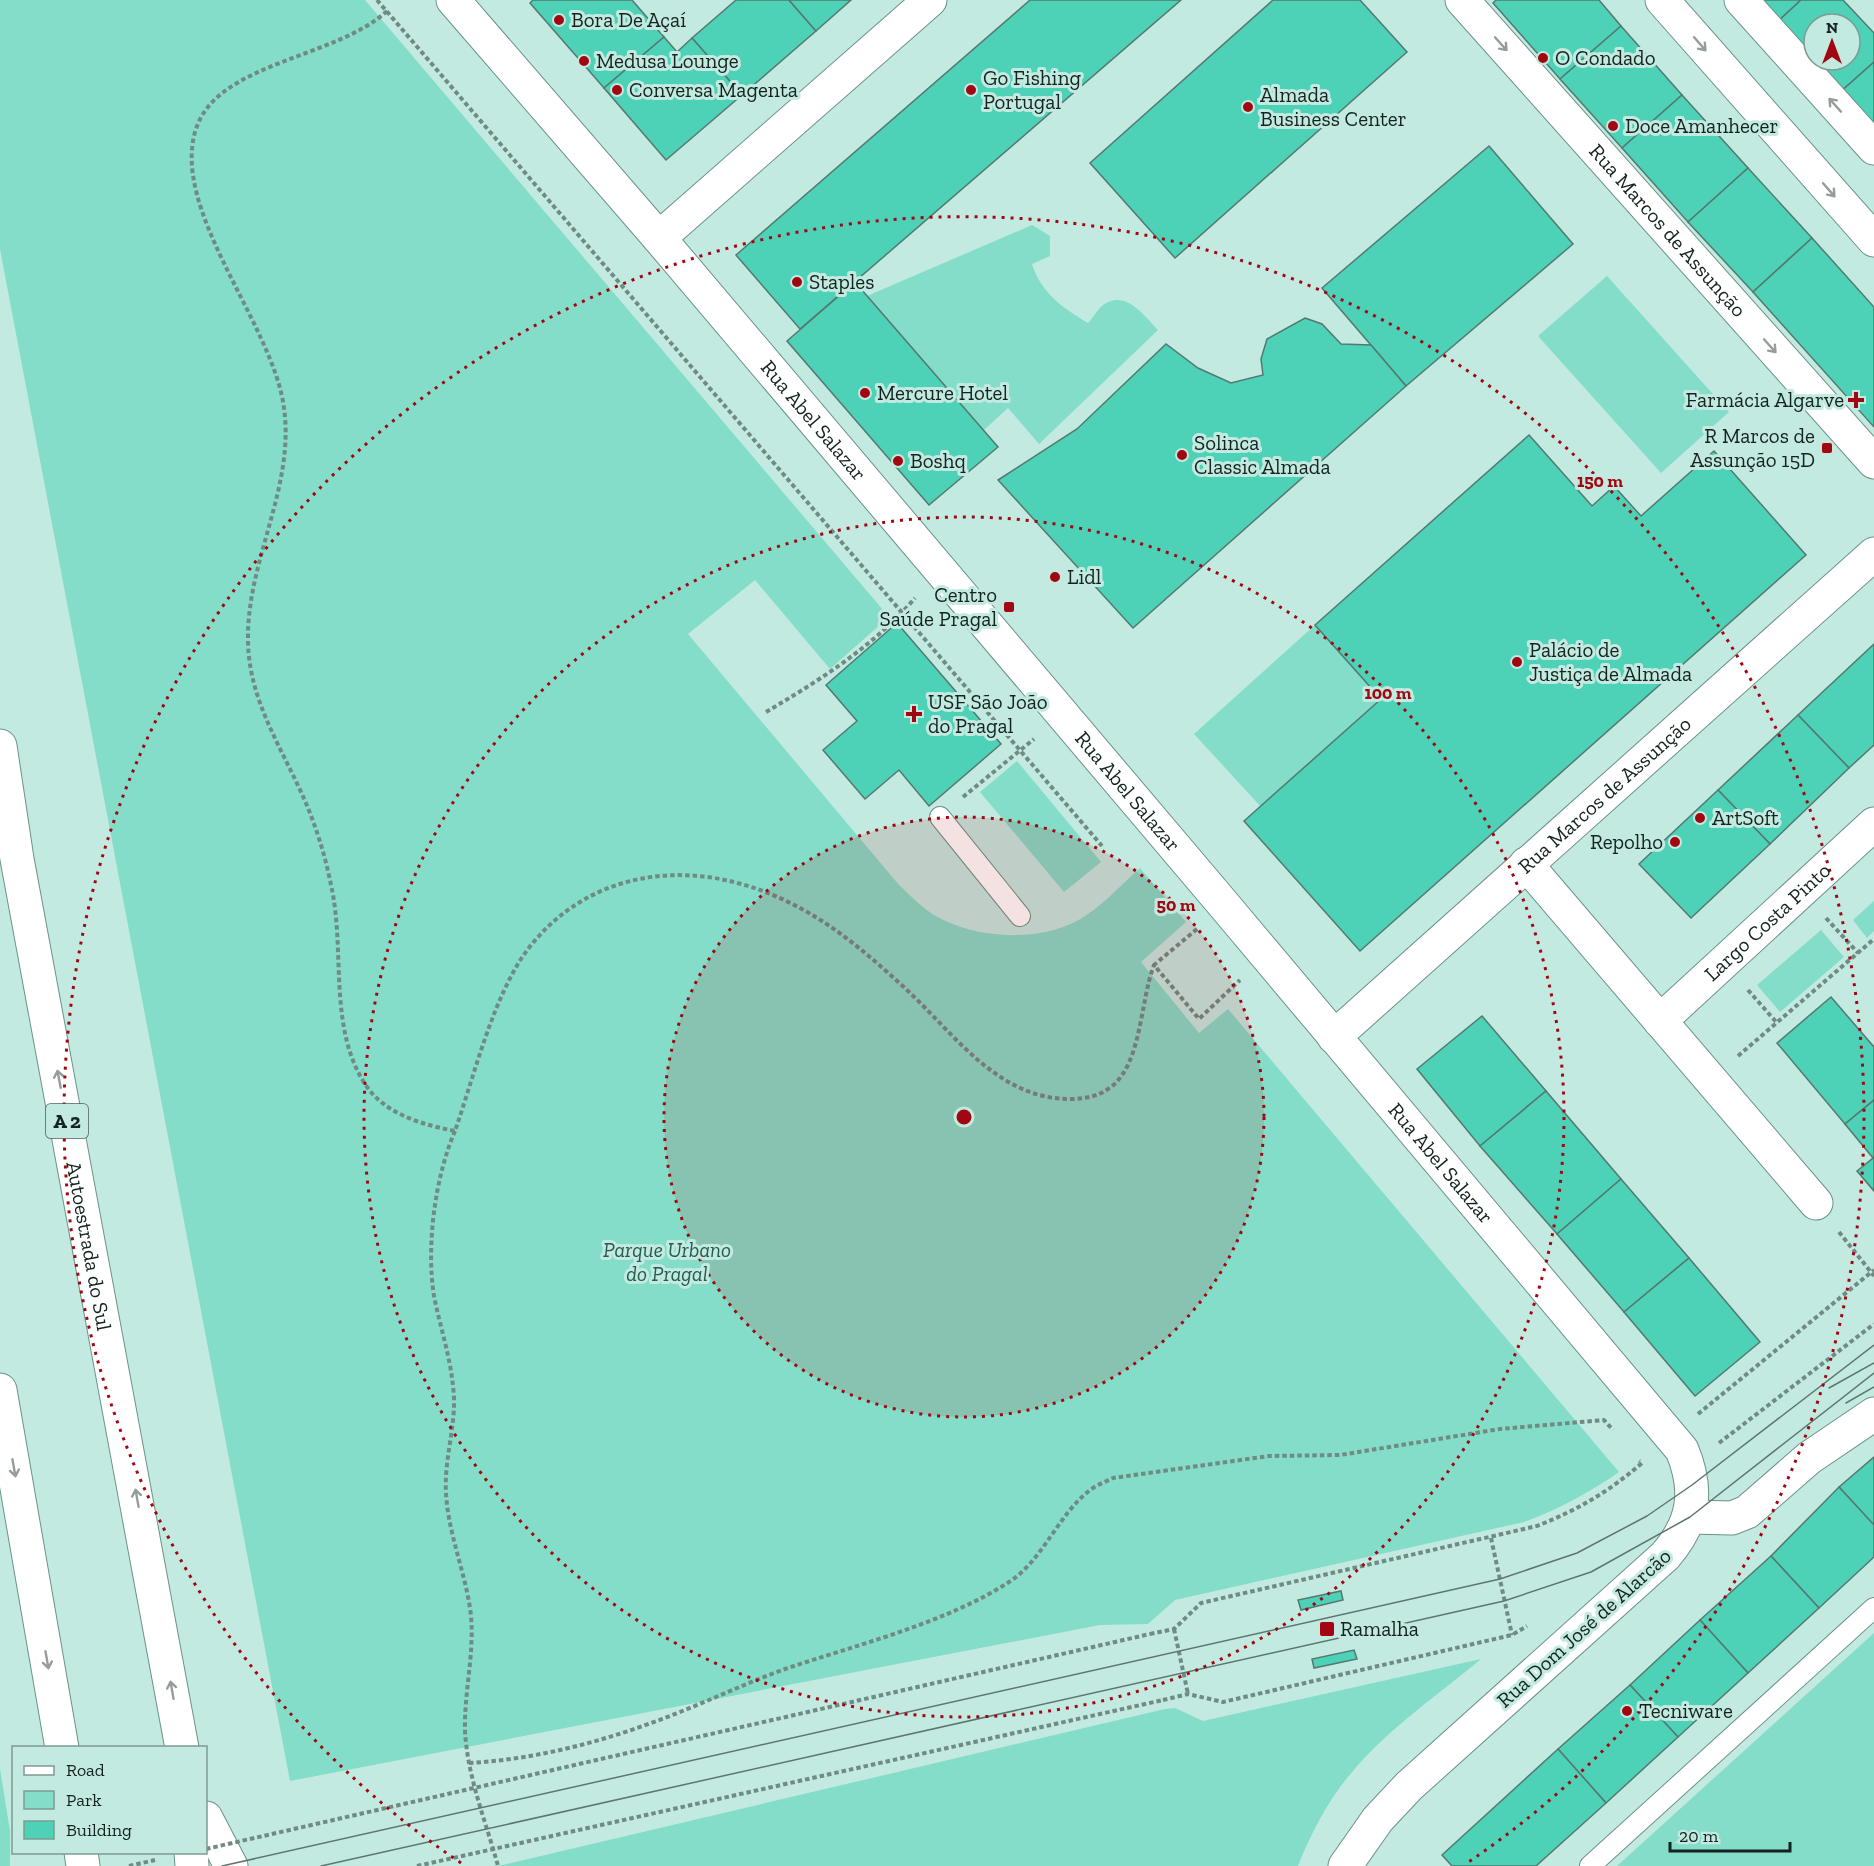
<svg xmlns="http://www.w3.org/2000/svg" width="1874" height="1866" font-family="'Zilla Slab',serif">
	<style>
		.green { fill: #84ddc8 }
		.building { fill: #4dd1b7; stroke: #547970; stroke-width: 1.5; fill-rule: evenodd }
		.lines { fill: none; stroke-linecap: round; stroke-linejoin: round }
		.service-casing { stroke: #6c9288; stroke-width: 22 }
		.minor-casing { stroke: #6c9288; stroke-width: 35 }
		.motorway-casing { stroke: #6c9288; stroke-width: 35 }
		.path { stroke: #708b84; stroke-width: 4; stroke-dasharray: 4.5 3; stroke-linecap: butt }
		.service { stroke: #fff; stroke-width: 20 }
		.minor { stroke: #fff; stroke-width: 33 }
		.motorway { stroke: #fff; stroke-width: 33 }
		.tram { stroke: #5d766f; stroke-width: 1.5 }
		.path-bridge { stroke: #708b84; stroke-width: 4; stroke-dasharray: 4.5 3; stroke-linecap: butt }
		.oneway { stroke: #959c9a }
		.ring { fill: none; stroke: #a20711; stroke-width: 3; stroke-dasharray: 3 6 }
		.poi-dot { fill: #a20711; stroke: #c3eae0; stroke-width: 2 }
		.labels { text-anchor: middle; stroke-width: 6; stroke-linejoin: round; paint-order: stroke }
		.shield { fill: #c3eae0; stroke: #485f59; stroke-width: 1.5 }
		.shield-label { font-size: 20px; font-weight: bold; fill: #14231f }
		.poi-label { font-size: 21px; fill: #14231f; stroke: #c3eae0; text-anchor: start }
		.street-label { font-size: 21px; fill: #14231f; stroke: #c3eae0 }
		.park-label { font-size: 21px; font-style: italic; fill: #255b4f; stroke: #c3eae0 }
		.centre { fill: #a20711; stroke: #c3eae0; stroke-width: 3 }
		.ring-label { font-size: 18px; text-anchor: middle; font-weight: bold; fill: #a20711; stroke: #c3eae0; stroke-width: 6; stroke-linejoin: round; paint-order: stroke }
	</style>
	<rect width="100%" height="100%" fill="#c3eae0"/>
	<g class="green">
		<path d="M0,0H365L889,617L830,669L755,580L688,634L899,885C910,895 921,907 934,915C976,940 1047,944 1088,914C1107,901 1123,883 1140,868L1186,922L1141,962L1199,1033L1228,1009L1619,1472C1589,1493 1559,1509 1524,1522L1175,1600L1148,1624L1100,1625L290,1781L0,249Z"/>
		<path d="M1032,225L1050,236V256L1032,264C1041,293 1063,308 1088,323C1093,318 1097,310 1103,305C1125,289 1144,315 1158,330L1039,444L1008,408L984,430L867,296Z"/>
		<polygon points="1607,276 1729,412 1661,473 1538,336"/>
		<polygon points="1315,625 1381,699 1262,808 1194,734"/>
		<polygon points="1017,761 1101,862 1064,892 980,792"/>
		<polygon points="1874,901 1874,931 1867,938 1853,920"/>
		<polygon points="1821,930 1844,957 1780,1012 1757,985"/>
		<polygon points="1874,1633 1874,1866 1617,1866"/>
		<path d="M1481,1659C1438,1695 1389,1728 1353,1771C1329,1798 1311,1833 1298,1866H498L1165,1709L1175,1708L1203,1721Z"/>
		<polygon points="0,1769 10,1831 10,1866 0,1866"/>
	</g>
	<g class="building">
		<polygon points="533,0 632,0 664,37 604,88 530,3"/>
		<polygon points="736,0 789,0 816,31 742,95 692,38"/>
		<polygon points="789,0 851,0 816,31"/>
		<polygon points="1030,0 1181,0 800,329 736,255"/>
		<polygon points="1273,0 1360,0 1407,52 1175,258 1090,163"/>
		<polygon points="1496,0 1599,0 1621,26 1560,79 1493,3"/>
		<polygon points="1752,0 1801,0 1775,24"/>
		<path d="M1801,0H1843L1874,33V62L1838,94L1775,24ZM1814,24H1850V60H1814Z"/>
		<polygon points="1621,26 1682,95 1622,148 1560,79"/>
		<polygon points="664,37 677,52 692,38 742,95 666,160 604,88"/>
		<polygon points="1874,62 1874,135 1838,94"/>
		<polygon points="1682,95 1748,168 1688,222 1622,148"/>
		<polygon points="1489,146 1573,244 1406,386 1322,288"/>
		<polygon points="1748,168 1812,238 1753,292 1688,222"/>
		<polygon points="1812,238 1874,307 1874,427 1753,292"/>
		<polygon points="855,282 998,447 929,505 787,341"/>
		<polygon points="1305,318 1322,324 1341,344 1371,345 1406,386 1133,628 998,480 1077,429 1166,344 1198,368 1231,383 1263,375 1261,359 1267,339"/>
		<polygon points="1529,435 1592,506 1614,486 1641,516 1714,451 1806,555 1360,951 1244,821 1381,699 1315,625"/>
		<polygon points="897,623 1001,744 929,806 899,770 865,799 823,750 857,721 826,685"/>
		<polygon points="1874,644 1874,745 1849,768 1798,715"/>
		<polygon points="1798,715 1849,768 1770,844 1718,790"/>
		<polygon points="1718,790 1770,844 1691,918 1639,864"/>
		<polygon points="1831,997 1874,1047 1874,1100 1845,1124 1777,1043"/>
		<polygon points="1482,1016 1546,1091 1480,1146 1417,1069"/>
		<polygon points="1546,1091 1621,1179 1557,1234 1480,1146"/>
		<polygon points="1874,1100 1874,1191 1857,1171 1873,1158 1845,1124"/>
		<polygon points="1621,1179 1689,1258 1624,1312 1557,1234"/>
		<polygon points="1689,1258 1760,1342 1695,1396 1624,1312"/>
		<polygon points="1874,1457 1874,1525 1839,1487"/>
		<polygon points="1839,1487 1874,1525 1874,1557 1819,1608 1771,1556"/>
		<polygon points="1771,1556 1819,1608 1748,1673 1700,1620"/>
		<polygon points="1341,1591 1343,1600 1301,1610 1298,1600"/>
		<polygon points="1700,1620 1748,1673 1678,1737 1630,1685"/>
		<polygon points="1354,1650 1357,1659 1314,1668 1312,1659"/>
		<polygon points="1630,1685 1678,1737 1606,1803 1558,1749"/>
		<polygon points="1558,1749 1606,1803 1536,1866 1452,1866 1442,1855"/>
	</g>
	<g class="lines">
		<defs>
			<g id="service">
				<polyline points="940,817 1020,916"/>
				<polyline points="1590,1866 1874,1608"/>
			</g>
			<g id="minor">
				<path id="s1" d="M453,0L659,238L1224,905L1682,1450C1699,1491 1694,1523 1665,1556L1409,1786L1378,1819L1345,1866"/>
				<path id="s2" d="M1462,0L1874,462"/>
				<polyline points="1662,0 1874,240"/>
				<polyline points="1741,0 1874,148"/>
				<polyline points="659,238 930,0"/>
				<polyline points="1526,864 1816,1203"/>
				<path id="s3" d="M1660,1021L1874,824"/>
				<path id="s4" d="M1334,1037L1874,554"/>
				<polyline points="1690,1517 1732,1518 1747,1512 1809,1458 1874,1414"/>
			</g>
			<g id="motorway">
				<path id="s5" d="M0,746L17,859L182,1748"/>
				<polyline points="0,1390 62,1748"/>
				<polyline points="206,1818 231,1866"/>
				<polyline points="81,1852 83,1866"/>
				<polyline points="191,1852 192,1866"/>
			</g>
		</defs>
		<use href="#service" class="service-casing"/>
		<use href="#minor" class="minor-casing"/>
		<use href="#motorway" class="motorway-casing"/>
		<g class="path">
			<polyline points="377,0 1102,846"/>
			<path d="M387,11C336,58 221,62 197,126C167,207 273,323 284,408C295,487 247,561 248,639C248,702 285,752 308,808C318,833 326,859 331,885C346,951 327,1029 367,1087C387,1115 424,1125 455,1131C473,1079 488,1017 515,969C538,928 578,896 623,883C692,863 763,883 822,921C853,941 881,966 908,991C956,1036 1000,1101 1073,1099C1088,1098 1099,1096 1111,1087C1142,1063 1140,1001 1154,965"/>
			<path d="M766,712C820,680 874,646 915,598"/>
			<polyline points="963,797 1034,739"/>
			<polyline points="1826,918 1858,953"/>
			<polyline points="1197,929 1154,965 1199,1019 1240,980"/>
			<polyline points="1748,990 1777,1023"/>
			<polyline points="1738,1056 1874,939"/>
			<path d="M455,1131C435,1177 426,1246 434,1296C441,1331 452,1361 454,1398C455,1429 444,1461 446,1493C448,1532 464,1569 470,1608C476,1648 464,1690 465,1730C467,1776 486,1822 498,1866"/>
			<polyline points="1839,1232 1874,1276"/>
			<polyline points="1698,1414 1874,1270"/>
			<polyline points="1719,1443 1874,1324"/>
			<polyline points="1491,1538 1512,1635"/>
			<polyline points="1174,1629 1188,1694"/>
			<path d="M1150,1634L1174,1629L1201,1603L1537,1526C1579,1509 1607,1493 1642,1463L1639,1461"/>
			<polyline points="1163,1700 1188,1694 1223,1702 1512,1635 1527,1626"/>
			<path d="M469,1763C541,1759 613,1739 680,1712C715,1698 749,1682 785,1669C856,1645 946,1623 1009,1582C1044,1559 1057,1516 1089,1491C1096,1485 1105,1482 1113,1478L1269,1456L1340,1455L1500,1429L1604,1420L1613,1430"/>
			<polyline points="129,1866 155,1860"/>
		</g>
		<use href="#service" class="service"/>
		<use href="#minor" class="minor"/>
		<use href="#motorway" class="motorway"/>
		<g class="tram">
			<polyline points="1829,1388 1874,1363"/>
			<polyline points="1846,1403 1874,1387"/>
			<polyline points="222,1866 1500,1579 1577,1553 1647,1516 1692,1485 1874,1345"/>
			<polyline points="321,1866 1504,1601 1591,1572 1690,1517 1874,1373"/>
		</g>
		<g class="path-bridge">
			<polyline points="206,1849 1150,1634"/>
			<polyline points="417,1866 1163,1700"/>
		</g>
	</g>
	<defs><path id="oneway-shaft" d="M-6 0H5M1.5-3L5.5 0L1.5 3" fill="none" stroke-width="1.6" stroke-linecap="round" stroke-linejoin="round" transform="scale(1.5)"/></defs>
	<g class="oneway">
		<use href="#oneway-shaft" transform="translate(1501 44) rotate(48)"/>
		<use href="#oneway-shaft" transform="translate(1700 44) rotate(49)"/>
		<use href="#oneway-shaft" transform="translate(1835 105) rotate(-132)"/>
		<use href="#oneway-shaft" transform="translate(1829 190) rotate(49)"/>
		<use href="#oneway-shaft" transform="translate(1770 346) rotate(48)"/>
		<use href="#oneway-shaft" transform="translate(59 1079) rotate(-101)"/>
		<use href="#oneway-shaft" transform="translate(14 1468) rotate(80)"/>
		<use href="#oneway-shaft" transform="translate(137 1498) rotate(-100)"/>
		<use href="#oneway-shaft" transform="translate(47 1660) rotate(80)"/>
		<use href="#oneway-shaft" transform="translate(172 1690) rotate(-100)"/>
	</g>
	<circle cx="964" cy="1117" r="300" fill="#a20711" fill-opacity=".12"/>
	<g class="ring">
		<circle cx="964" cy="1117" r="300"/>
		<circle cx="964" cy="1117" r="600"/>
		<path d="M461 1863A900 900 0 1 1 1467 1863"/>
	</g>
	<g class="poi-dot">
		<circle cx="559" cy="20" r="6"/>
		<circle cx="1543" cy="58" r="6"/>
		<circle cx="584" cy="61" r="6"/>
		<circle cx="617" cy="90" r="6"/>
		<circle cx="971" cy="90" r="6"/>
		<circle cx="1248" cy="107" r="6"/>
		<circle cx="1613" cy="126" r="6"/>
		<circle cx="797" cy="282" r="6"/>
		<circle cx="865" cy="393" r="6"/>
		<path d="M1853 391h6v6h6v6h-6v6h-6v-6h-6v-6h6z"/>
		<rect x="1821" y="442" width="12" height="12" rx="3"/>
		<circle cx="1182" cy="455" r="6"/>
		<circle cx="898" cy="461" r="6"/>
		<circle cx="1055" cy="577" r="6"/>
		<rect x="1003" y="601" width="12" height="12" rx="3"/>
		<circle cx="1517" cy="662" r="6"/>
		<path d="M911 705h6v6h6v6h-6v6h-6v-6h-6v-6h6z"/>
		<circle cx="1700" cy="818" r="6"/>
		<circle cx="1675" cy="842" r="6"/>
		<rect x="1319" y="1621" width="16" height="16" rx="3"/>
		<circle cx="1627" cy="1711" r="6"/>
	</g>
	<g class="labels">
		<rect class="shield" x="46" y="1104" width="42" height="34" rx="4.5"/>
		<g class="shield-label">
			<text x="67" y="1128">A 2</text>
		</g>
		<g class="poi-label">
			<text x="571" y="27">Bora De Açaí</text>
			<text x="1555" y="65">O Condado</text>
			<text x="596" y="68">Medusa Lounge</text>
			<text x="983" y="85">Go Fishing<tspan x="983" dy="24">Portugal</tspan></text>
			<text x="629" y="97">Conversa Magenta</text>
			<text x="1260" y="102">Almada<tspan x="1260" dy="24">Business Center</tspan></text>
			<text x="1625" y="133">Doce Amanhecer</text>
			<text x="809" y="289">Staples</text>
			<text x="877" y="400">Mercure Hotel</text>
			<text x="1844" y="407" text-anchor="end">Farmácia Algarve</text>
			<text x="1815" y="443" text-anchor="end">R Marcos de<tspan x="1815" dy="24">Assunção 15D</tspan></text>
			<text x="1194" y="450">Solinca<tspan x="1194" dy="24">Classic Almada</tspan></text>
			<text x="910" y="468">Boshq</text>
			<text x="1067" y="584">Lidl</text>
			<text x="997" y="602" text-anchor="end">Centro<tspan x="997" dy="24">Saúde Pragal</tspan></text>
			<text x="1529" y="657">Palácio de<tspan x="1529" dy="24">Justiça de Almada</tspan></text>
			<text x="928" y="709">USF São João<tspan x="928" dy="24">do Pragal</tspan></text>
			<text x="1712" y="825">ArtSoft</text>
			<text x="1663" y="849" text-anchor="end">Repolho</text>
			<text x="1340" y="1636">Ramalha</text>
			<text x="1639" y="1718">Tecniware</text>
		</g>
		<g class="street-label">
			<text dy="7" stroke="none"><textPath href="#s2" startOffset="309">Rua Marcos de Assunção</textPath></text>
			<text dy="7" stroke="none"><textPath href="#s1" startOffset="554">Rua Abel Salazar</textPath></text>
			<text dy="7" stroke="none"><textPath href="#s1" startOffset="1040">Rua Abel Salazar</textPath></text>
			<text dy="7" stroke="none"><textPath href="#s4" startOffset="363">Rua Marcos de Assunção</textPath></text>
			<text dy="7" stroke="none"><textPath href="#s3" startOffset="146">Largo Costa Pinto</textPath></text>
			<text dy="7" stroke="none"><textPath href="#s1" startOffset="1526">Rua Abel Salazar</textPath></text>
			<text dy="7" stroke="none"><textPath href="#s5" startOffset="508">Autoestrada do Sul</textPath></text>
			<text transform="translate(1584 1628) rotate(-42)" y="7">Rua Dom José de Alarcão</text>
		</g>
		<g class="park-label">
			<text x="667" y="1257">Parque Urbano<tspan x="667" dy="24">do Pragal</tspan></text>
		</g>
	</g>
	<circle cx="964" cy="1117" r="9" class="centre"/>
	<g class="ring-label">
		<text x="1600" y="487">150 m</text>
		<text x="1388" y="699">100 m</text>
		<text x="1176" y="911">50 m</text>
	</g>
	<rect x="12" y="1746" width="195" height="108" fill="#c3eae0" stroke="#7d9a93" stroke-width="1.5"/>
	<rect x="24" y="1766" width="30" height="9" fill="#ffffff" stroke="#7d9a93" stroke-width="1.5"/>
	<text x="66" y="1776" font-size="18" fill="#14231f">Road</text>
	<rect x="24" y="1791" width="30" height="18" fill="#84ddc8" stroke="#7d9a93" stroke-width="1.5"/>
	<text x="66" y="1806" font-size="18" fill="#14231f">Park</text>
	<rect x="24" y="1821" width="30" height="18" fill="#4dd1b7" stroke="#7d9a93" stroke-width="1.5"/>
	<text x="66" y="1836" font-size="18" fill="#14231f">Building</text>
	<g transform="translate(1832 42)"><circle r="28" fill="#c3eae0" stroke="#7d9a93" stroke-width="1.5"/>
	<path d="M0-4.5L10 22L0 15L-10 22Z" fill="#a20711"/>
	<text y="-9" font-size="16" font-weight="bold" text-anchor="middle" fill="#14231f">N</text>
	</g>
	<path d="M1670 1842v9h120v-9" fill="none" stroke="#14231f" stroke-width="3"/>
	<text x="1679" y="1842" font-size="18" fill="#14231f" stroke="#c3eae0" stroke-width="4.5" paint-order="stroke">20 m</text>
</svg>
